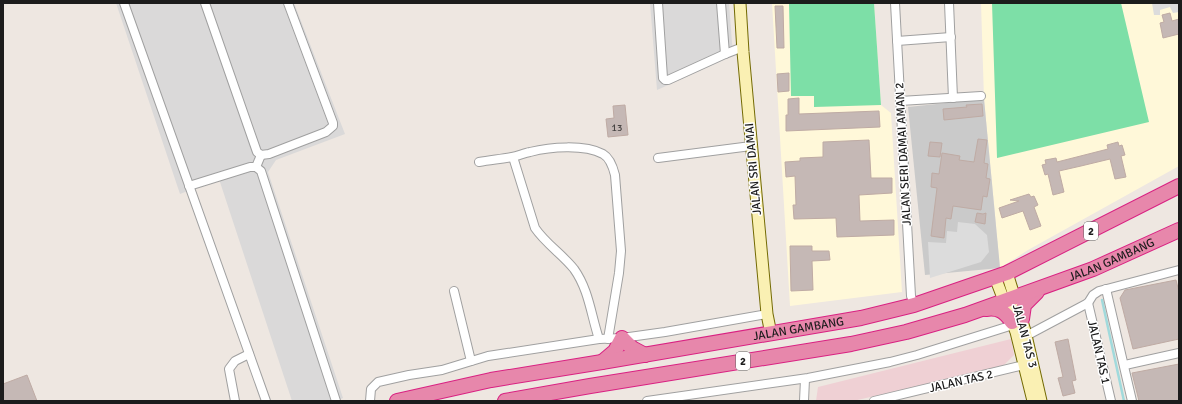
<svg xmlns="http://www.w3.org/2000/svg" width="1182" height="404" font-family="Signika,sans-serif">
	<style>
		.residential { fill: #dad9d9 }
		.commercial { fill: #efd0d4 }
		.education { fill: #fff8d9 }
		.religious { fill: #cacaca }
		.pitch { fill: #7ddfa7 }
		.parking { fill: #dcdcdc }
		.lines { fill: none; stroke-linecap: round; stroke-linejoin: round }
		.stream { stroke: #a1dadc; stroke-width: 2.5 }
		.building { fill: #c5b8b5; stroke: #bfaba4 }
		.street-casing { stroke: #a0a0a0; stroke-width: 10 }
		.secondary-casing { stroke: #736a03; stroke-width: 13 }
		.highway-casing { stroke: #d92182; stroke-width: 16 }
		.street { stroke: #fff; stroke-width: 8 }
		.secondary { stroke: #faf0b3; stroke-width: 11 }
		.highway { stroke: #e787ab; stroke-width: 14 }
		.labels { text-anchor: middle; stroke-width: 3; stroke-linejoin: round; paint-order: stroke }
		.number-label { font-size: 10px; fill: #464342 }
		.shield { fill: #fff; stroke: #606060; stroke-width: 1 }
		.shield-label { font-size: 11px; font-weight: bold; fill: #1c1c1c }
		.street-label { font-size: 12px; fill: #1c1c1c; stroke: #fff }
	</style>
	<rect width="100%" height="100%" fill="#eee7e1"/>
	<g class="residential">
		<polygon points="116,3 294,3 345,134 276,160 268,172 343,398 336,401 292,401 219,179 180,194"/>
		<polygon points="650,3 729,3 733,56 657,90"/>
	</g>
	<polygon class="commercial" points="1011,339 1014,355 1002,367 853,401 816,401 818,387"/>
	<g class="education">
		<polygon points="772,3 874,3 881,105 891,113 902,292 790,306"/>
		<polygon points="981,3 1179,3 1179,166 1028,250 1000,268 984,99"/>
	</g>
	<polygon class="religious" points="984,99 1000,268 925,275 908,107"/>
	<g class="pitch">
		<polygon points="789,3 874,3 881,105 814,107 814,96 791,96"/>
		<polygon points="992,3 1104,3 1104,4 1121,3 1149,122 997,158"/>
	</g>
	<g class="parking">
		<polygon points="1152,3 1179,3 1179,12 1173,13 1170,7 1160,10 1160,15 1154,15"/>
		<polygon points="958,222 975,224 987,235 989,252 981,262 930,278 928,242 946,243 947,231 957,232"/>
	</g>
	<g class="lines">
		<polyline class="stream" points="1102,300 1124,401"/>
	</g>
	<g class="building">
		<polygon points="775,6 783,6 784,48 777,48"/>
		<polygon points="1170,13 1172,21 1179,19 1179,34 1163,38 1160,23 1164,22 1162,15"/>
		<polygon points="789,73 789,91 778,92 777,74"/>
		<polygon points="799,98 799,114 879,111 880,127 786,131 786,115 788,115 788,99"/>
		<polygon points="982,104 983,116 944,120 943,109 967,107 966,105"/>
		<polygon points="625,105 628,135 608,137 606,119 614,118 613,106"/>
		<polygon points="978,139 987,140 984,163 988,164 986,178 990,179 987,197 983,196 981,210 953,206 951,219 946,218 944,238 931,236 937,188 931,187 932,173 939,174 942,153 960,156 959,160 974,162"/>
		<polygon points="869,140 871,178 892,178 892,193 859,195 860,221 894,220 894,235 837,237 836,218 794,219 793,205 796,205 795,176 786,177 785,162 800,161 800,158 823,157 823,142"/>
		<polygon points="930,142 942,143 940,157 928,156"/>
		<polygon points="1118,142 1119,146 1122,145 1125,155 1121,156 1126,177 1115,179 1110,159 1081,166 1059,171 1064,192 1053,195 1048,174 1045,175 1042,165 1046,164 1045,160 1056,158 1057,162 1108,149 1107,145"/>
		<polygon points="1029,194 1031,197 1034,196 1038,205 1034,207 1041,226 1030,230 1023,211 1002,218 999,208 1019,201 1010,200"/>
		<polygon points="977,213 983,214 986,213 985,224 975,222"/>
		<polygon points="790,246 812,246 812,251 829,251 830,260 812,261 813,290 791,291"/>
		<polygon points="1176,280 1179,292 1179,339 1133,349 1120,298 1125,290"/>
		<polygon points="1068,339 1076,380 1072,381 1075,393 1063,396 1058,378 1063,377 1055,342"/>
		<polygon points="1179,364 1179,401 1139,401 1132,373"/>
		<polygon points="27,375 37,401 3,401 3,384"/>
	</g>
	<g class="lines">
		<defs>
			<g id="street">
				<polyline points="124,3 266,401"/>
				<polyline points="205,3 257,152 261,155 256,167"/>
				<polyline points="658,3 663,78 665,80 668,80 725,54 743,47"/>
				<polyline points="721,3 725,54"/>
				<polyline points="895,3 911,296 914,305"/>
				<polyline points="949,3 953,98"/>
				<polyline points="897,41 951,37"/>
				<polyline points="900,101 981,96"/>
				<polyline points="261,155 269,154 326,132 333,126 333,123 288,3"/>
				<path d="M513,157L535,228C546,244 562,254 574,269C589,290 591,315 599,339"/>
				<polyline points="658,158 751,146"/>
				<path d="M479,162C490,160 501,159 512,157C518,156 524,153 530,152C550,147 584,144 603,154C610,158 613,167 615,175L621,251L619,273L608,339"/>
				<polyline points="189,186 250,167 256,167 261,171 336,401"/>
				<polyline points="1106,289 1132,401"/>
				<polyline points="454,291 471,361"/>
				<polyline points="1088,303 1111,401"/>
				<polyline points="1026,336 1088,303 1093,295 1099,291 1179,270"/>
				<polyline points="1125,365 1179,353"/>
				<polyline points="235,401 229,369 235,361 249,354"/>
				<polyline points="370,401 371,389 378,382 409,375 442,370 488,356 599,339 622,338 665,332 767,314"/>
				<polyline points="647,401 808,378 890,362 917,355 1013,325"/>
				<polyline points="804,401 805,379"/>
				<polyline points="874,401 1024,365"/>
			</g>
			<g id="secondary">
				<polyline points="740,3 743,52 767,314 771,334"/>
				<polyline points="1007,273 1025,331 1041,401"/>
				<polyline points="995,277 1016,332 1033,401"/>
			</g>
			<g id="highway">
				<path d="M986,309C999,307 1005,312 1012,322"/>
				<polyline points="1022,319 1024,305 1037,292"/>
				<polyline points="602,362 615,351 622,338 632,348 645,355"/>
				<path id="s1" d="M397,401L491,380L602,362L861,318L914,305L1007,273L1179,186"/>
				<path id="s2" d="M505,401L590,386L851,344L906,332L965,315L1093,269L1179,230"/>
			</g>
		</defs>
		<use href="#street" class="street-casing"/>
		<use href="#secondary" class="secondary-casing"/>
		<use href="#highway" class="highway-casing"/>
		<use href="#street" class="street"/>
		<use href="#secondary" class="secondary"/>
		<use href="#highway" class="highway"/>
	</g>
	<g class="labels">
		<g class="number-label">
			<text x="617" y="131">13</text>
		</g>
		<g class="shield">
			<rect x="1084" y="222" width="14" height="18" rx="3"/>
			<rect x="736" y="352" width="14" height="18" rx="3"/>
		</g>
		<g class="shield-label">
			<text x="1091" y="235">2</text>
			<text x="743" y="365">2</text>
		</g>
		<g class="street-label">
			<text transform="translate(903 154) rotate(-93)" y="4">JALAN SERI DAMAI AMAN 2</text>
			<text transform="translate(753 169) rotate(-95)" y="4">JALAN SRI DAMAI</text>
			<text dy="4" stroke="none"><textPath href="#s2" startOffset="625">JALAN GAMBANG</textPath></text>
			<text dy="4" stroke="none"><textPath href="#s1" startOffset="408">JALAN GAMBANG</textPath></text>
			<text transform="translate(1025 336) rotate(75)" y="4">JALAN TAS 3</text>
			<text transform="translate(1099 352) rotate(77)" y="4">JALAN TAS 1</text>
			<text transform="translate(961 381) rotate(-13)" y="4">JALAN TAS 2</text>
		</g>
	</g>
	<rect width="1182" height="404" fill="none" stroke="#1c1c1c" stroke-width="8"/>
</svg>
